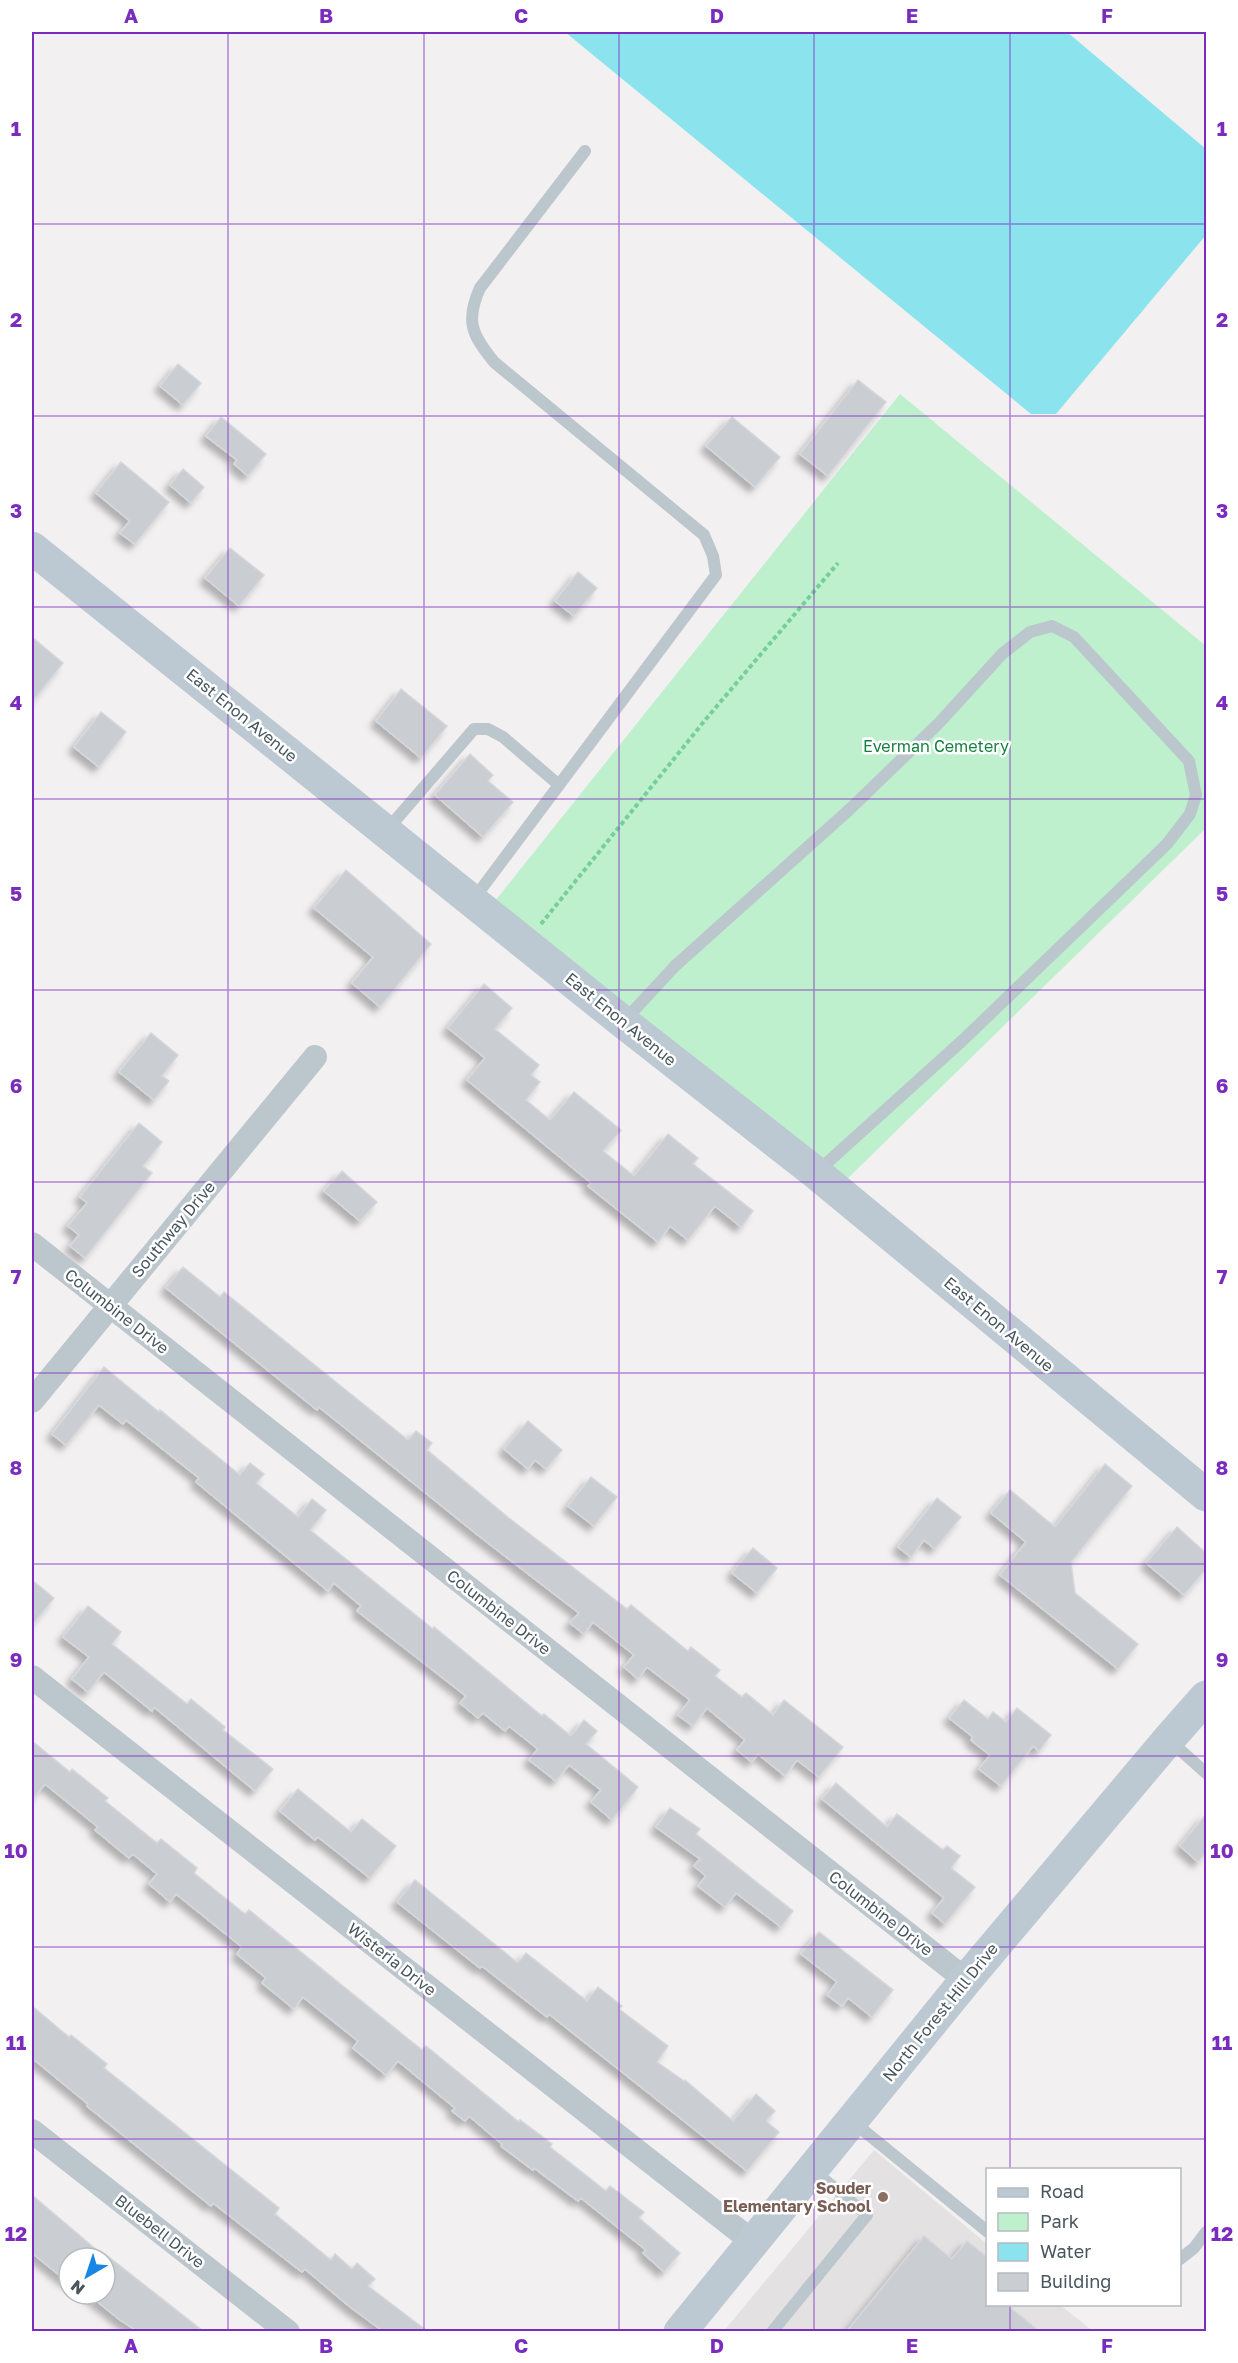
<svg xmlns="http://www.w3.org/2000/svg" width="1238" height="2363" font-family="'Golos Text',sans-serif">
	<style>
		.education { fill: #e3e1e2 }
		.green { fill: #bef0cd }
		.water { fill: #8be3ed }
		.building { fill: #caced3; stroke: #d4d7db; stroke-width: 1.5; filter: url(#shadow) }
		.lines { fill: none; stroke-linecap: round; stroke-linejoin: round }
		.path { stroke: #76cf9a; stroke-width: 4; stroke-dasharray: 4.5 3; stroke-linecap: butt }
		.lane { stroke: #bcc6cd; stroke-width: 12 }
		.street { stroke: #bcc6cd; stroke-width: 24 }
		.secondary { stroke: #bcc9d2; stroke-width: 33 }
		.grid { fill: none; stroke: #7b2cbf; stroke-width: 1.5; stroke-opacity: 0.55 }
		.education-dot { fill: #8d6e63; stroke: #fff; stroke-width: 2 }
		.labels { text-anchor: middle; stroke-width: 5; stroke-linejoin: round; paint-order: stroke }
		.street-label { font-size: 16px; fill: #48565e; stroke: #fff }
		.park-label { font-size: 16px; fill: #168141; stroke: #fff }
		.education-label { font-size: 16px; font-weight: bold; fill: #785e54; stroke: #fff; text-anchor: end }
		.neatline { fill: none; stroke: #7b2cbf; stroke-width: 2 }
		.grid-label { font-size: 20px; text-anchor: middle; font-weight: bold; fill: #7b2cbf }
	</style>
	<defs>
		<filter id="shadow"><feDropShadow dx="-5.5" dy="5.5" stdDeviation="3" flood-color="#0004"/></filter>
	</defs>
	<rect width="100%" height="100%" fill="#f2f0f0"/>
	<polygon class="education" points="874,2150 987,2244 988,2304 1060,2305 1093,2331 723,2332"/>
	<polygon class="green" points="900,394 1206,646 1206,828 844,1182 495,901"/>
	<polygon class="water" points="565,32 1067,32 1206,149 1206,235 1056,414 1031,414"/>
	<g class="building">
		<polygon points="178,364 201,383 183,405 160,386"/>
		<polygon points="858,380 886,402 828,476 800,454"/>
		<polygon points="221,417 266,454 248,476 234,464 237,460 206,436"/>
		<polygon points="732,417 780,457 755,487 706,446"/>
		<polygon points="121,462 169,502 135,544 120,533 130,521 96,493"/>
		<polygon points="183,469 204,487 191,503 170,485"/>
		<polygon points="230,548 264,575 239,606 205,578"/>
		<polygon points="578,572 597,588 574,616 555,601"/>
		<polygon points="32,637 63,663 32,702"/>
		<polygon points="401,689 447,726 421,758 376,721"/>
		<polygon points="101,712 126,732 99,767 74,747"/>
		<polygon points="470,754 493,775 488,781 513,802 483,837 435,795"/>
		<polygon points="346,870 431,944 380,1007 352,983 373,957 314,908"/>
		<polygon points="484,984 512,1008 495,1029 539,1065 531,1075 540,1082 526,1100 550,1120 574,1092 621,1130 603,1151 634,1176 668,1134 698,1158 693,1164 753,1211 741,1227 715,1206 688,1240 670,1226 658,1242 588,1186 591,1183 467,1080 485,1058 448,1028"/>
		<polygon points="151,1033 178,1055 162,1076 169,1081 154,1100 119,1072"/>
		<polygon points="139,1123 162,1142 143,1166 152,1173 85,1258 70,1246 79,1235 68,1226 87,1203 80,1197"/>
		<polygon points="342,1171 377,1202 360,1221 324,1191"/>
		<polygon points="183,1267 220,1297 224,1292 408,1440 416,1431 432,1443 427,1450 509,1518 627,1609 631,1605 688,1651 691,1647 720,1670 715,1676 742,1697 746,1693 773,1715 784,1700 843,1747 819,1777 797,1760 785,1776 758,1754 752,1762 737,1750 745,1740 707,1708 693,1726 678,1715 690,1700 647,1667 638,1679 624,1667 634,1655 593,1622 584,1634 570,1623 579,1613 479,1536 319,1407 317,1410 166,1288"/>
		<polygon points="104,1367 159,1412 160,1410 240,1475 250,1463 264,1474 256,1483 298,1517 312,1499 326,1510 310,1530 433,1629 434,1627 542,1716 544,1714 571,1736 584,1720 597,1731 586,1744 638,1787 612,1820 591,1802 601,1790 569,1765 556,1781 529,1760 538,1749 509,1726 505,1731 483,1713 478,1718 460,1703 466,1696 357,1611 361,1606 334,1583 328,1591 196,1482 199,1478 126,1420 123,1424 99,1405 66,1445 52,1434"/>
		<polygon points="528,1421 562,1450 546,1469 535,1460 528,1469 504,1449"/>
		<polygon points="1105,1464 1132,1486 1071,1562 1075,1593 1138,1644 1118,1669 1000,1575 1026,1542 991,1513 1010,1490 1055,1527"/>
		<polygon points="591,1477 617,1497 594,1526 568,1506"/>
		<polygon points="937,1498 961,1517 935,1549 924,1540 911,1557 898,1547"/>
		<polygon points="1177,1527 1206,1553 1206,1569 1184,1595 1146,1563"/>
		<polygon points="753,1548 777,1568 757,1593 732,1573"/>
		<polygon points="32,1580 54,1598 32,1625"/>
		<polygon points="88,1606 121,1632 112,1644 187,1704 191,1699 225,1727 223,1730 273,1769 255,1791 154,1707 152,1711 104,1672 88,1692 72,1679 89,1657 63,1637"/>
		<polygon points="964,1700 988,1719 993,1712 1006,1722 1017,1708 1051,1735 1039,1751 1033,1746 1001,1786 979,1769 990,1755 971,1740 973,1737 949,1718"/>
		<polygon points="32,1741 70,1772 72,1769 108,1798 105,1801 157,1843 161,1839 197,1868 194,1873 245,1914 249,1910 422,2050 426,2046 519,2122 520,2120 552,2144 550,2147 606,2191 610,2186 644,2212 639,2218 680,2253 664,2272 643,2253 646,2250 581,2198 578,2201 534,2168 533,2170 501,2146 502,2144 469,2116 465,2121 452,2111 455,2108 398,2061 386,2075 353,2048 358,2041 303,1997 294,2009 262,1983 266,1978 237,1954 242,1947 176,1894 170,1902 149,1884 157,1874 133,1854 129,1858 95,1830 98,1827 45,1784 32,1800"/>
		<polygon points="836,1783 887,1827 897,1814 943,1850 947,1846 960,1856 951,1868 975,1887 945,1924 932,1913 944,1898 822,1799"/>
		<polygon points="298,1789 351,1832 362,1819 396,1846 370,1878 318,1837 315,1840 280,1811"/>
		<polygon points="670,1808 700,1829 696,1834 793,1911 781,1927 736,1893 725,1907 698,1886 706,1876 694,1866 700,1859 656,1827"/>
		<polygon points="1206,1814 1206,1852 1198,1862 1180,1846"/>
		<polygon points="415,1880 518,1963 526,1953 587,2001 598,1987 622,2006 619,2009 668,2046 657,2062 684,2081 685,2080 733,2121 756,2094 775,2111 766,2121 779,2132 747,2171 549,2014 547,2017 482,1966 480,1968 397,1902"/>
		<polygon points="819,1932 893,1990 872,2017 848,1998 842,2006 827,1995 837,1982 801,1954"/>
		<polygon points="32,2006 69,2037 71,2035 107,2064 104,2068 279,2208 275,2214 331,2260 335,2254 352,2269 357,2263 375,2279 368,2286 427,2331 383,2331 350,2307 305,2269 302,2272 213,2203 211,2206 87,2106 88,2104 32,2058"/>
		<polygon points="32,2195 105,2257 105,2254 203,2331 137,2331 120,2320 88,2294 105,2294 105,2258 69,2258 69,2283 32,2253"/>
		<polygon points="924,2236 952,2259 967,2241 987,2257 987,2304 1006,2304 1039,2331 847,2331"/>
	</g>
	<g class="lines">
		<polyline class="path" points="541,924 706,719 838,563"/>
		<g class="lane">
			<polyline points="387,830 474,729 488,729 503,737 559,785"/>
			<path d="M473,900L716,575L713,556L704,535L494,362C472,335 465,321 480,288L585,151"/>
			<polyline points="624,1021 675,966 850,809 939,723 1002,654 1030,632 1052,626 1074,637 1189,761 1196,795 1190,814 1167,844 963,1040 818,1171"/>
			<polyline points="1169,1740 1206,1773"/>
			<polyline points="852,2121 988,2232"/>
			<polyline points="1180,2259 1194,2248 1206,2232"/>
			<polyline points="772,2332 867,2215 813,2170"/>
		</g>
		<g class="street">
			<polyline points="32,1244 966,1980"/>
			<polyline points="32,1401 315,1057"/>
			<polyline points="32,1677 753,2242"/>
			<polyline points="32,2131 288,2332"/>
		</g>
		<g class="secondary">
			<polyline points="32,548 623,1022 816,1173 1206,1495"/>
			<polyline points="680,2332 966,1980 1168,1740 1206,1697"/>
		</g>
	</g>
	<path class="grid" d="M228,32V2332M424,32V2332M619,32V2332M814,32V2332M1010,32V2170M32,224H1206M32,416H1206M32,607H1206M32,799H1206M32,990H1206M32,1182H1206M32,1373H1206M32,1564H1206M32,1756H1206M32,1947H1206M32,2139H1206M1010,2304V2332"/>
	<circle class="education-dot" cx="883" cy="2197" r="6"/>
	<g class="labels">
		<g class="street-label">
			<text transform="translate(242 715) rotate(39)" y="6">East Enon Avenue</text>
			<text transform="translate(621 1019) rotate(39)" y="6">East Enon Avenue</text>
			<text transform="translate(173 1229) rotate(-50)" y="6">Southway Drive</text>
			<text transform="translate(117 1311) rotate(38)" y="6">Columbine Drive</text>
			<text transform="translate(999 1324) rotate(40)" y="6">East Enon Avenue</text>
			<text transform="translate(499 1612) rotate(38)" y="6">Columbine Drive</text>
			<text transform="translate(881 1913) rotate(38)" y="6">Columbine Drive</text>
			<text transform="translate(392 1959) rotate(38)" y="6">Wisteria Drive</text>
			<text transform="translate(940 2012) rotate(-51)" y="6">North Forest Hill Drive</text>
			<text transform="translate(160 2231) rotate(38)" y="6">Bluebell Drive</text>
		</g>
		<g class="park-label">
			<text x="936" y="752">Everman Cemetery</text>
		</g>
		<g class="education-label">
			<text x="871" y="2194">Souder<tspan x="871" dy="18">Elementary School</tspan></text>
		</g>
	</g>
	<rect width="1238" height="2363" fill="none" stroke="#ffffff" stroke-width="66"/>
	<rect x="986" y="2168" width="195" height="138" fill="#ffffff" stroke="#b6bbbf" stroke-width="1.5"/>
	<rect x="998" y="2188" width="30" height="9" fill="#bcc9d2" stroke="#b6bbbf" stroke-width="1.5"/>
	<text x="1040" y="2198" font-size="18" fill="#48565e">Road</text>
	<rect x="998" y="2213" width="30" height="18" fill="#bef0cd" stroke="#b6bbbf" stroke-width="1.5"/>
	<text x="1040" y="2228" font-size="18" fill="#48565e">Park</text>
	<rect x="998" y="2243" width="30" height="18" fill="#8be3ed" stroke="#b6bbbf" stroke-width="1.5"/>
	<text x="1040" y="2258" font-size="18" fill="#48565e">Water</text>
	<rect x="998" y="2273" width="30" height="18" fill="#caced3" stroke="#b6bbbf" stroke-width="1.5"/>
	<text x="1040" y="2288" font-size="18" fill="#48565e">Building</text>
	<g transform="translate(87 2276) rotate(219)"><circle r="28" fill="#ffffff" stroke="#b6bbbf" stroke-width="1.5"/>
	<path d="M0-4.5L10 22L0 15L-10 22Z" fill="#1786e5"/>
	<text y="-9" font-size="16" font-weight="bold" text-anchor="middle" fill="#48565e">N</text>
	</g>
	<rect x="33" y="33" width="1172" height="2297" class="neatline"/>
	<g class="grid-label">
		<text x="131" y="23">A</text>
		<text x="326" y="23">B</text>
		<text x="521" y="23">C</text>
		<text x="717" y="23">D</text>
		<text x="912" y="23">E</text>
		<text x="1107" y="23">F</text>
		<text x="16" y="136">1</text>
		<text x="1222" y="136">1</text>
		<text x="16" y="327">2</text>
		<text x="1222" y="327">2</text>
		<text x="16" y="518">3</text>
		<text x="1222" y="518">3</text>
		<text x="16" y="710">4</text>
		<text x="1222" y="710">4</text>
		<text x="16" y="901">5</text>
		<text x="1222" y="901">5</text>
		<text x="16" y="1093">6</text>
		<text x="1222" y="1093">6</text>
		<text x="16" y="1284">7</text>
		<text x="1222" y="1284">7</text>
		<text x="16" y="1475">8</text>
		<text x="1222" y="1475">8</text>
		<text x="16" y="1667">9</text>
		<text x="1222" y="1667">9</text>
		<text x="16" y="1858">10</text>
		<text x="1222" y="1858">10</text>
		<text x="16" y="2050">11</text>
		<text x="1222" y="2050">11</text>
		<text x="16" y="2241">12</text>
		<text x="1222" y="2241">12</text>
		<text x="131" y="2353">A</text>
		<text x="326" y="2353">B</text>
		<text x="521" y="2353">C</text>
		<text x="717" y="2353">D</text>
		<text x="912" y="2353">E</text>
		<text x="1107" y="2353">F</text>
	</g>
</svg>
